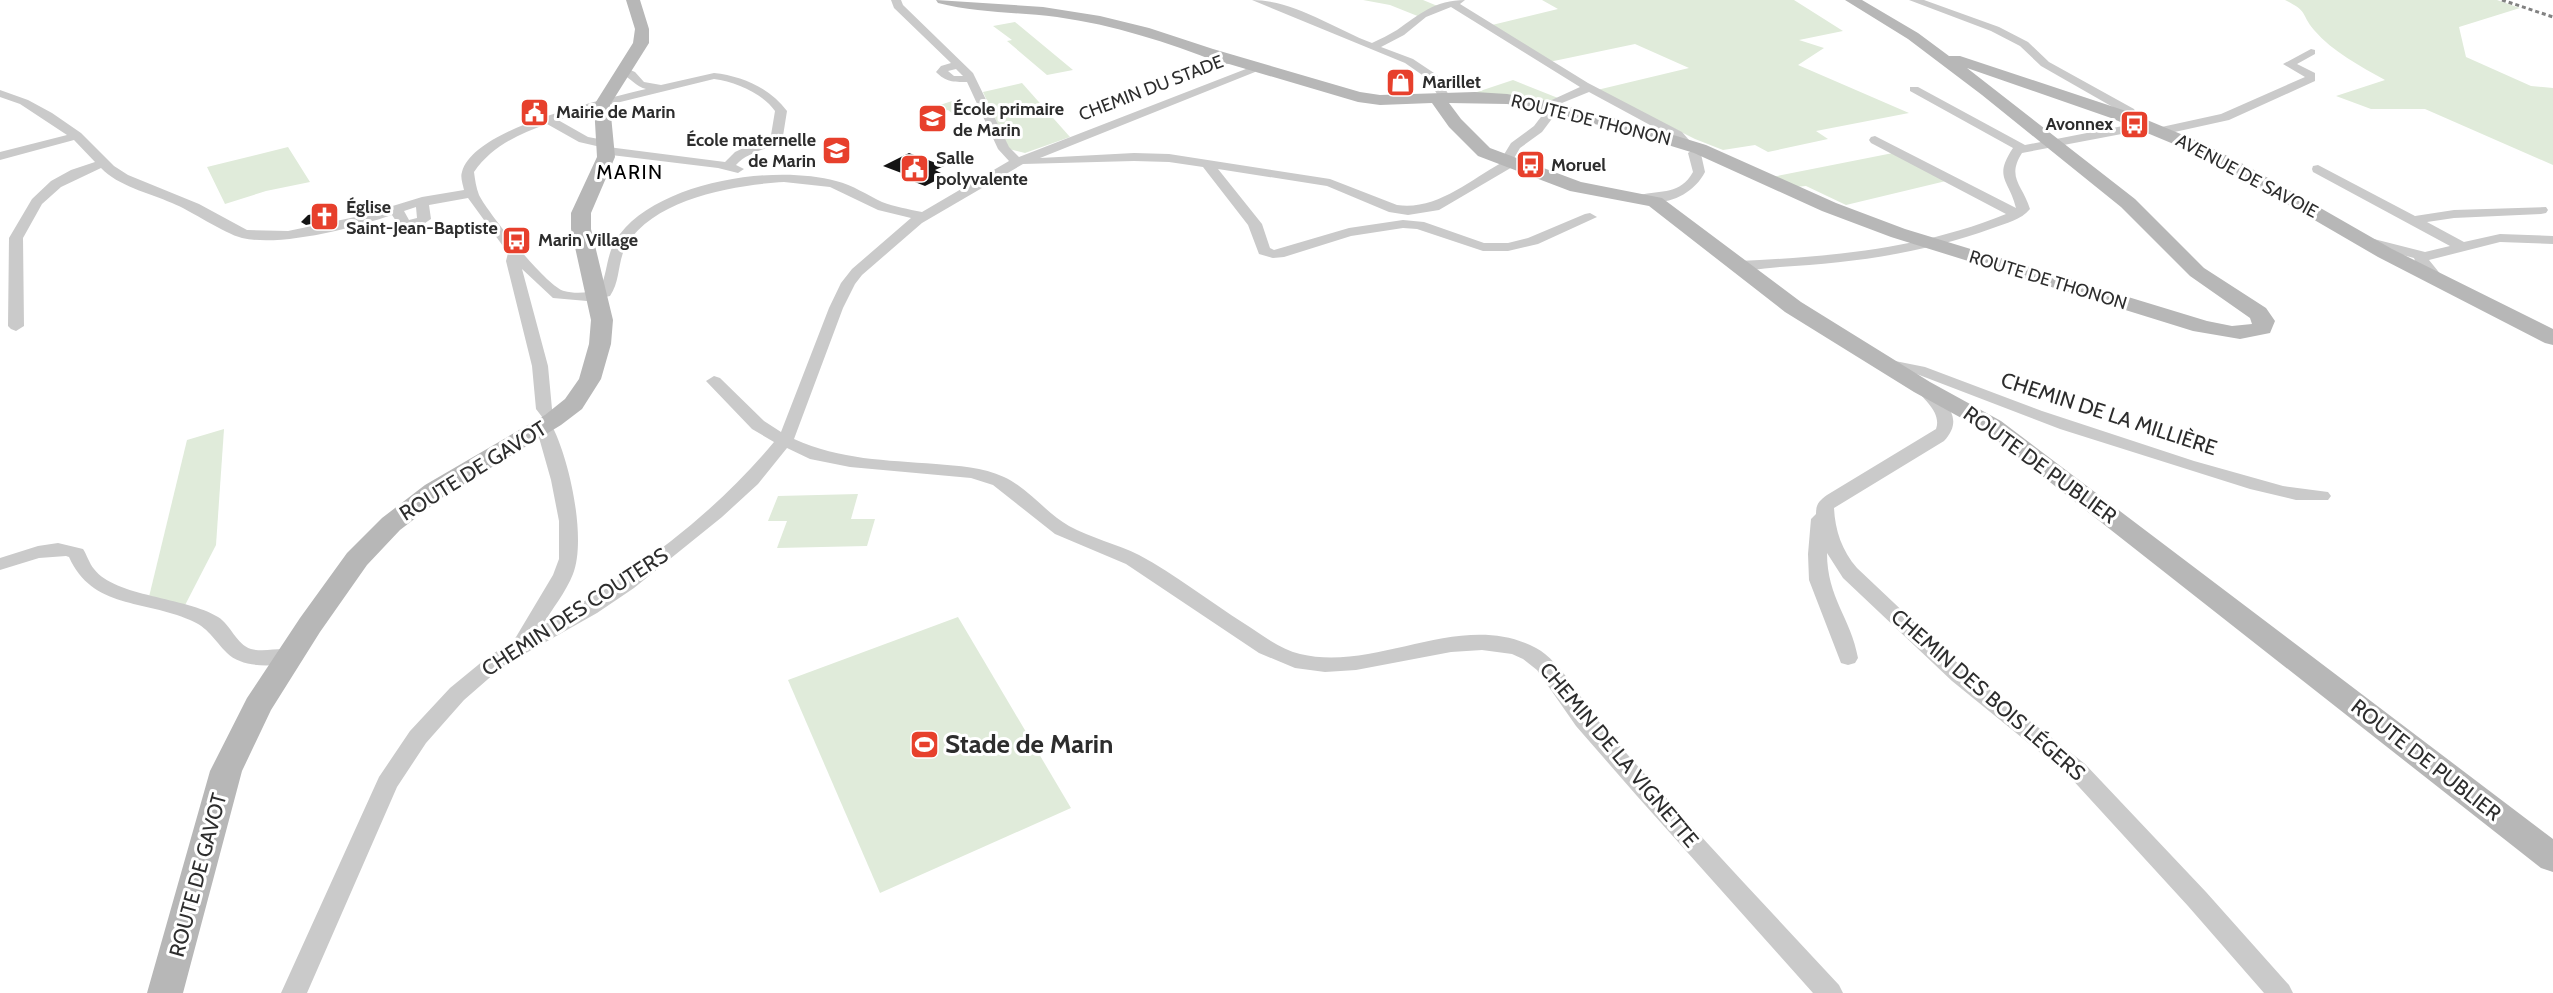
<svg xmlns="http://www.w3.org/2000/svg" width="2553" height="993" font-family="Cabin,sans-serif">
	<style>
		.green { fill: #e0ebda }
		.building { fill: #141414 }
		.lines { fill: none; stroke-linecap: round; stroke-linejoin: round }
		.street { fill: #cacaca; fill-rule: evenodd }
		.secondary { fill: #b7b7b7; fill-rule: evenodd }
		.rail { stroke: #828282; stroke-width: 3; stroke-dasharray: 4 3; stroke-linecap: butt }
		.labels { text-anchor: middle; stroke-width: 6; stroke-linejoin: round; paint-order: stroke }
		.far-poi-label { font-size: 18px; font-weight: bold; fill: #2d2d2d; stroke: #fff; text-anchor: start }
		.far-street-label { font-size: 18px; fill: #2d2d2d; stroke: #fff }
		.far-quarter-label { font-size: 20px; letter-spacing: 1.5px; fill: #000; stroke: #fff }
		.street-label { font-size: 21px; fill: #2d2d2d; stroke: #fff }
		.near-poi-label { font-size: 26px; font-weight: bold; fill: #2d2d2d; stroke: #fff; text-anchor: start }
	</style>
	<rect width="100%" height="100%" fill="#fff"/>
	<g class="green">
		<polygon points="1363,0 1423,0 1440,7 1420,17 1390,5"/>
		<polygon points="1542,0 1794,0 1843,31 1799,40 1824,48 1798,65 1909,113 1816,131 1828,139 1768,152 1755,145 1723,150 1695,139 1597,90 1689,68 1635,44 1549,62 1492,25 1558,9"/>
		<path d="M2285,0H2497L2520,8L2459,27L2466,57L2531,86L2553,88V165L2425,109H2371L2336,96L2385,80C2360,66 2333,52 2314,30C2300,13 2309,12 2285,0Z"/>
		<polygon points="1015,22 1073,70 1047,75 1007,41 1012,40 993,26"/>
		<polygon points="1513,80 1558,98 1548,103 1468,95"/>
		<polygon points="1022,83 1070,137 1025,153 1009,149 983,92"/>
		<polygon points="955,100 959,102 963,116 958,118 948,110 931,115 925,110"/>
		<polygon points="288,147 310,182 266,191 225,204 207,167"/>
		<polygon points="1893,153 1946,181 1846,205 1806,186 1795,187 1772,177"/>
		<polygon points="224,429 216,545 182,611 148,601 187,440"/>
		<polygon points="858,494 851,519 875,519 867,546 777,548 787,521 768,521 778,496"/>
		<polygon points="958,617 1071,808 880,893 788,680"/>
	</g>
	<g class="building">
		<polygon points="909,153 944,166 935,170 941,173 936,175 939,179 925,186 907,179 912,177 883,166"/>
		<polygon points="337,210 335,219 306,225 301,222 308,215"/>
	</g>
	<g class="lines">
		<g class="street">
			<path d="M891,0H901L903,5L973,73L1009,147L1019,157L1251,67L1257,70L1255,72L1040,158L1134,153L1169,154L1330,179L1397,205C1435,211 1469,181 1501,163L1500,161L1511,143L1534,126L1547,109L1541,106L1543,104L1580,87L1451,7L1426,17L1404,35L1381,47L1413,59L1437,75L1450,97L1448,99H1440L1428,79L1405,63L1252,0C1294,0 1333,28 1372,43C1380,39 1389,35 1397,30C1420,14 1435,0 1465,0L1460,4L1588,83L1682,132L1689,140L1686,146H1678L1674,138L1589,92L1557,105L1560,108L1542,132L1520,148L1513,160L1516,163L1514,166L1439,210L1408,215L1389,212L1327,186L1218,169L1262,224L1270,248L1274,250L1349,228L1403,220L1424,222L1484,243H1508L1528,238L1585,214L1590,213L1597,217L1538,244L1508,251H1483L1417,229L1403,228L1351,236L1284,257L1273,258L1259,254L1248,225L1203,167L1169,162L1134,161L1023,164L922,223L862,275L855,284L843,308L794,439C841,460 885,460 936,464C958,466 983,467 1004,477C1028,488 1046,513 1069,526C1091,538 1117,544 1139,555C1175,574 1210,602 1245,624C1262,635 1280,649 1300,654C1377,673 1461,608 1536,648C1561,661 1585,706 1605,729C1681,816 1760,900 1839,985L1843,993H1813L1637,796L1576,726L1537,670L1523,659L1512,654L1482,650L1451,652L1356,670L1325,672L1295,668L1259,653L1126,564L1055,534L993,485L971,478L850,467L810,459L787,448L758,484L722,517L634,588L597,613L503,666L464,700L426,743L397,787L307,993H281L379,777L410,731L450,688L489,656L513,642L553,575L559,559V521L551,480L536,427L538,423L546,422L536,409L532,366L506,261L508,253L468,198L429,205L431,219L416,229L400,227L392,215C353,228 281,247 242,238C223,233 192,211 172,203C149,193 118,186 101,168L61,187L42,204L23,238L24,326L16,331L11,329L8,326L9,238L32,199L51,181L71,170L95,162L74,140L0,160V152L67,135L20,104L0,97V90L28,100L52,113L81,133L114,166L128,175L199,204L247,230L288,231L360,216L422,197L464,190C463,185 460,177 462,172C474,127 606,99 646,89C635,86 631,78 620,73V69H628L635,72L644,82L661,85L714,73C742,76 770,88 787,111L783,136C771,151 749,150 736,165L744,169L738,173L718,168L603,154L601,151L605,148L579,142L547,124C519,134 492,146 474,172C475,180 476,187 479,195C488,213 547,287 564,291C575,294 589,293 600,289C609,269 605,254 620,234C661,181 775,164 836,181C853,185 867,195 882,202C895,207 908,209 922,212L1009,161L998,149L967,82C953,82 946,82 936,72L941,66L951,63L894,8ZM956,69L963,76H954L948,71ZM714,79C736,82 762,93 775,111L771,135L735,152L725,162L608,147L612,144L610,141L588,137L558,120L608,105ZM784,182L830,187L878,210L911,218L852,269L841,283L829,308L781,432L764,421L720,378L714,376L706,381L752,429L774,442C712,517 627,579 542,626C552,609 566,592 573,574C587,538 569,457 551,424H559L561,420L552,409L548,366L522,269L553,298L587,301L610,296C621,280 617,261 627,244C656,198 734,185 784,182ZM416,207L417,218L409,220L404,211Z"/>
			<path d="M1909,0H1924L1999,27L2028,42L2049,62L2134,109L2141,121L2140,123L2148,121L2154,125L2148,129L2022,153C2006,178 2023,185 2030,209C2021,220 2006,223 1993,228C1924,253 1853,263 1780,267C1766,268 1748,272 1734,268L1732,265L1734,262L1739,261C1830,257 1920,249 2006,214L1871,143L1869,140L1871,137L1875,136L2016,208C2009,179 1993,178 2013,148L1910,91V87H1918L2025,145L2133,124L2125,114L2041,66L2020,46L1991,31Z"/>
			<polygon points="2311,49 2315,50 2315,54 2297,64 2315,73 2315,81 2229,120 2161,135 2155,131 2157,128 2221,114 2305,77 2283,64"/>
			<path d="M1700,145L1706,149L1701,154L1705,172C1693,195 1666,207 1639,201L1637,198L1639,195C1662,190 1680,195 1693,172L1688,153Z"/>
			<polygon points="2318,165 2415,216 2454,210 2546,207 2548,210 2546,213 2541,214 2454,218 2427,222 2464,242 2500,234 2553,236 2553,244 2500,242 2429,260 2446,281 2444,284 2434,284 2417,266 2414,258 2365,245 2363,242 2370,238 2425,252 2450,246 2313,172 2312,169 2313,166"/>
			<polygon points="1885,359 1925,367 2042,411 2194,461 2283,486 2328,492 2331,496 2328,500 2296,500 2250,489 2060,429 1914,373 1879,367 1877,364 1879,361"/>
			<path d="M1922,382L1928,384C1944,402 1966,417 1944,441L1834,508C1835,530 1842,551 1857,568L1966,671L2085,764L2206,892L2289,985L2293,993H2264L2188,906L2069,776L1952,681L1843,578L1827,553C1827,598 1851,618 1858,658L1855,663L1848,665L1841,663L1809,580L1808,554L1811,519L1816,514C1816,504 1819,501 1827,495L1936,429C1942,412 1923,399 1914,387Z"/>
			<path d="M58,543L83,549C87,555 89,563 94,569C115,597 186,597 218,617C231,625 236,644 251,649C266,653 282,646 297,651L300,656L297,661C277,667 243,669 227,653C214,640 208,627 190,620C145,600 92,609 69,557L66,556L39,558L0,570V558L38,546Z"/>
		</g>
		<g class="secondary">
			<polygon points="626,0 640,0 649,29 649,43 610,105 615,157 591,213 591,229 613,320 611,344 601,379 582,409 561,425 443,497 400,530 367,565 320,632 271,710 242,771 183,993 147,993 210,771 247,698 300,618 347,553 382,518 425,485 545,415 565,399 579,379 589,344 591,320 571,229 571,213 597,157 594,105 633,43 635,29"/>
			<path d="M936,0L1043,7L1100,16L1149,28L1213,49L1360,92L1380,95L1475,92L1507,94L1547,101L1644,126L1706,145L1836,203L1905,229L2207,321L2232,326L2252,324L2250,318L2190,276L2121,207L1982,95L1908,39L1845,0H1862L1918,33L1949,56H1960L2123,110L2200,142L2247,166L2392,249L2553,329V345L2545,343L2378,257L2235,174L2188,150L2111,118L1967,68L2135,199L2204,268L2266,308L2275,321L2270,333L2240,339L2193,331L1891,237L1822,211L1694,153L1632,134L1546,111L1507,104L1449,103L1461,119L1490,148L1581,182L1662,198L1801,302L1930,382L2001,421L2553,839V872L2541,868L1985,431L1914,392L1785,312L1649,206L1570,191L1478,156L1449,127L1432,103L1380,105L1358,102L1229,64L1220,63C1167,42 1114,25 1057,17C1017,12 977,13 938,3Z"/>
		</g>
		<polyline class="rail" points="2502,0 2553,17"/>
	</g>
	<defs>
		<symbol id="shop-square" viewBox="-11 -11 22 22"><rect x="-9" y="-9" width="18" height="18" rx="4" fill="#e7402c" stroke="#fff"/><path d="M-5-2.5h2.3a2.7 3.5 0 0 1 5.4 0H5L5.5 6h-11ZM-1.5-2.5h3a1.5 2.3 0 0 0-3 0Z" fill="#fff"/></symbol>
		<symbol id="civic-square" viewBox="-11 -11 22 22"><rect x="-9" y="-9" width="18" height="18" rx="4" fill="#e7402c" stroke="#fff"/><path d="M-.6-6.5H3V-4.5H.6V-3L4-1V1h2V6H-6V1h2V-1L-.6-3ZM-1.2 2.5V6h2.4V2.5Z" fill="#fff"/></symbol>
		<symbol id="school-square" viewBox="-11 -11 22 22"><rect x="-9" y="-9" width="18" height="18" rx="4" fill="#e7402c" stroke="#fff"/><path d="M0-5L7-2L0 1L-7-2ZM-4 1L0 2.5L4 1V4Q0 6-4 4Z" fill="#fff"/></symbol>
		<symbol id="bus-square" viewBox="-11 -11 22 22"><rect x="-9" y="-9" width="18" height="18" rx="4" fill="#e7402c" stroke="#fff"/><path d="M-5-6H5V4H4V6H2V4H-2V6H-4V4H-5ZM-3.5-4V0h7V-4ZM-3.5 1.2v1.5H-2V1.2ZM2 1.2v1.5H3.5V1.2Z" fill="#fff"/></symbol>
		<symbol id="church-square" viewBox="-11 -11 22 22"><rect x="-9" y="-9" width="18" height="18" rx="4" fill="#e7402c" stroke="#fff"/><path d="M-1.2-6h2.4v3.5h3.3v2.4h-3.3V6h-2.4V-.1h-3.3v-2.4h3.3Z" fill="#fff"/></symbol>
		<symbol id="stadium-square" viewBox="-11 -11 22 22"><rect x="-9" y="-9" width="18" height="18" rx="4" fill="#e7402c" stroke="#fff"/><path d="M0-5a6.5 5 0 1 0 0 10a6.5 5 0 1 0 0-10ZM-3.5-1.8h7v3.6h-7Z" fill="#fff"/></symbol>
	</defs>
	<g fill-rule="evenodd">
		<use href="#shop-square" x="1384" y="66" width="33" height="33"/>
		<use href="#civic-square" x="518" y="96" width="33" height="33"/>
		<use href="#school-square" x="916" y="102" width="33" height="33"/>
		<use href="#bus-square" x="2118" y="108" width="33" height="33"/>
		<use href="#school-square" x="820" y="134" width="33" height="33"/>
		<use href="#bus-square" x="1514" y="148" width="33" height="33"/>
		<use href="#civic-square" x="898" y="152" width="33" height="33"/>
		<use href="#church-square" x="308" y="200" width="33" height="33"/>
		<use href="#bus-square" x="500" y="224" width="33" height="33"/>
		<use href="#stadium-square" x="908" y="728" width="33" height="33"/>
	</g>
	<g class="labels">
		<g class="far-poi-label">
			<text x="1422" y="88">Marillet</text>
			<text x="953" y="115">École primaire<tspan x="953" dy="21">de Marin</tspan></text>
			<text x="556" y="118">Mairie de Marin</text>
			<text x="2113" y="130" text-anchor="end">Avonnex</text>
			<text x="816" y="146" text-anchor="end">École maternelle<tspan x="816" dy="21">de Marin</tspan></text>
			<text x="936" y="164">Salle<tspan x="936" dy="21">polyvalente</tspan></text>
			<text x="1551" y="171">Moruel</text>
			<text x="346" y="213">Église<tspan x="346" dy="21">Saint-Jean-Baptiste</tspan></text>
			<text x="538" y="246">Marin Village</text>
		</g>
		<g class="far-street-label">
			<text transform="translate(1151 88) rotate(-21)" y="6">CHEMIN DU STADE</text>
			<text transform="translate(1591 120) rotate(14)" y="6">ROUTE DE THONON</text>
			<text transform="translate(2247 176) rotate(28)" y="6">AVENUE DE SAVOIE</text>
			<text transform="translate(2048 280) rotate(17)" y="6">ROUTE DE THONON</text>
		</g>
		<g class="far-quarter-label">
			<text x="630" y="179">MARIN</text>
		</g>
		<g class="street-label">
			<text transform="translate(2109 414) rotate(18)" y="7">CHEMIN DE LA MILLIÈRE</text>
			<text transform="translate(2040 465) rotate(36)" y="7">ROUTE DE PUBLIER</text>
			<text transform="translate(473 471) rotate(-32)" y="7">ROUTE DE GAVOT</text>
			<text transform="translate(575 612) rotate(-33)" y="7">CHEMIN DES COUTERS</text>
			<text transform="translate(1988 695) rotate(41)" y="7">CHEMIN DES BOIS LÉGERS</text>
			<text transform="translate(1619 755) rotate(50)" y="7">CHEMIN DE LA VIGNETTE</text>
			<text transform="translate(2426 760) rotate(38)" y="7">ROUTE DE PUBLIER</text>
			<text transform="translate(198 875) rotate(-75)" y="7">ROUTE DE GAVOT</text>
		</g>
		<g class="near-poi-label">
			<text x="945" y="753">Stade de Marin</text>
		</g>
	</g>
</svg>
